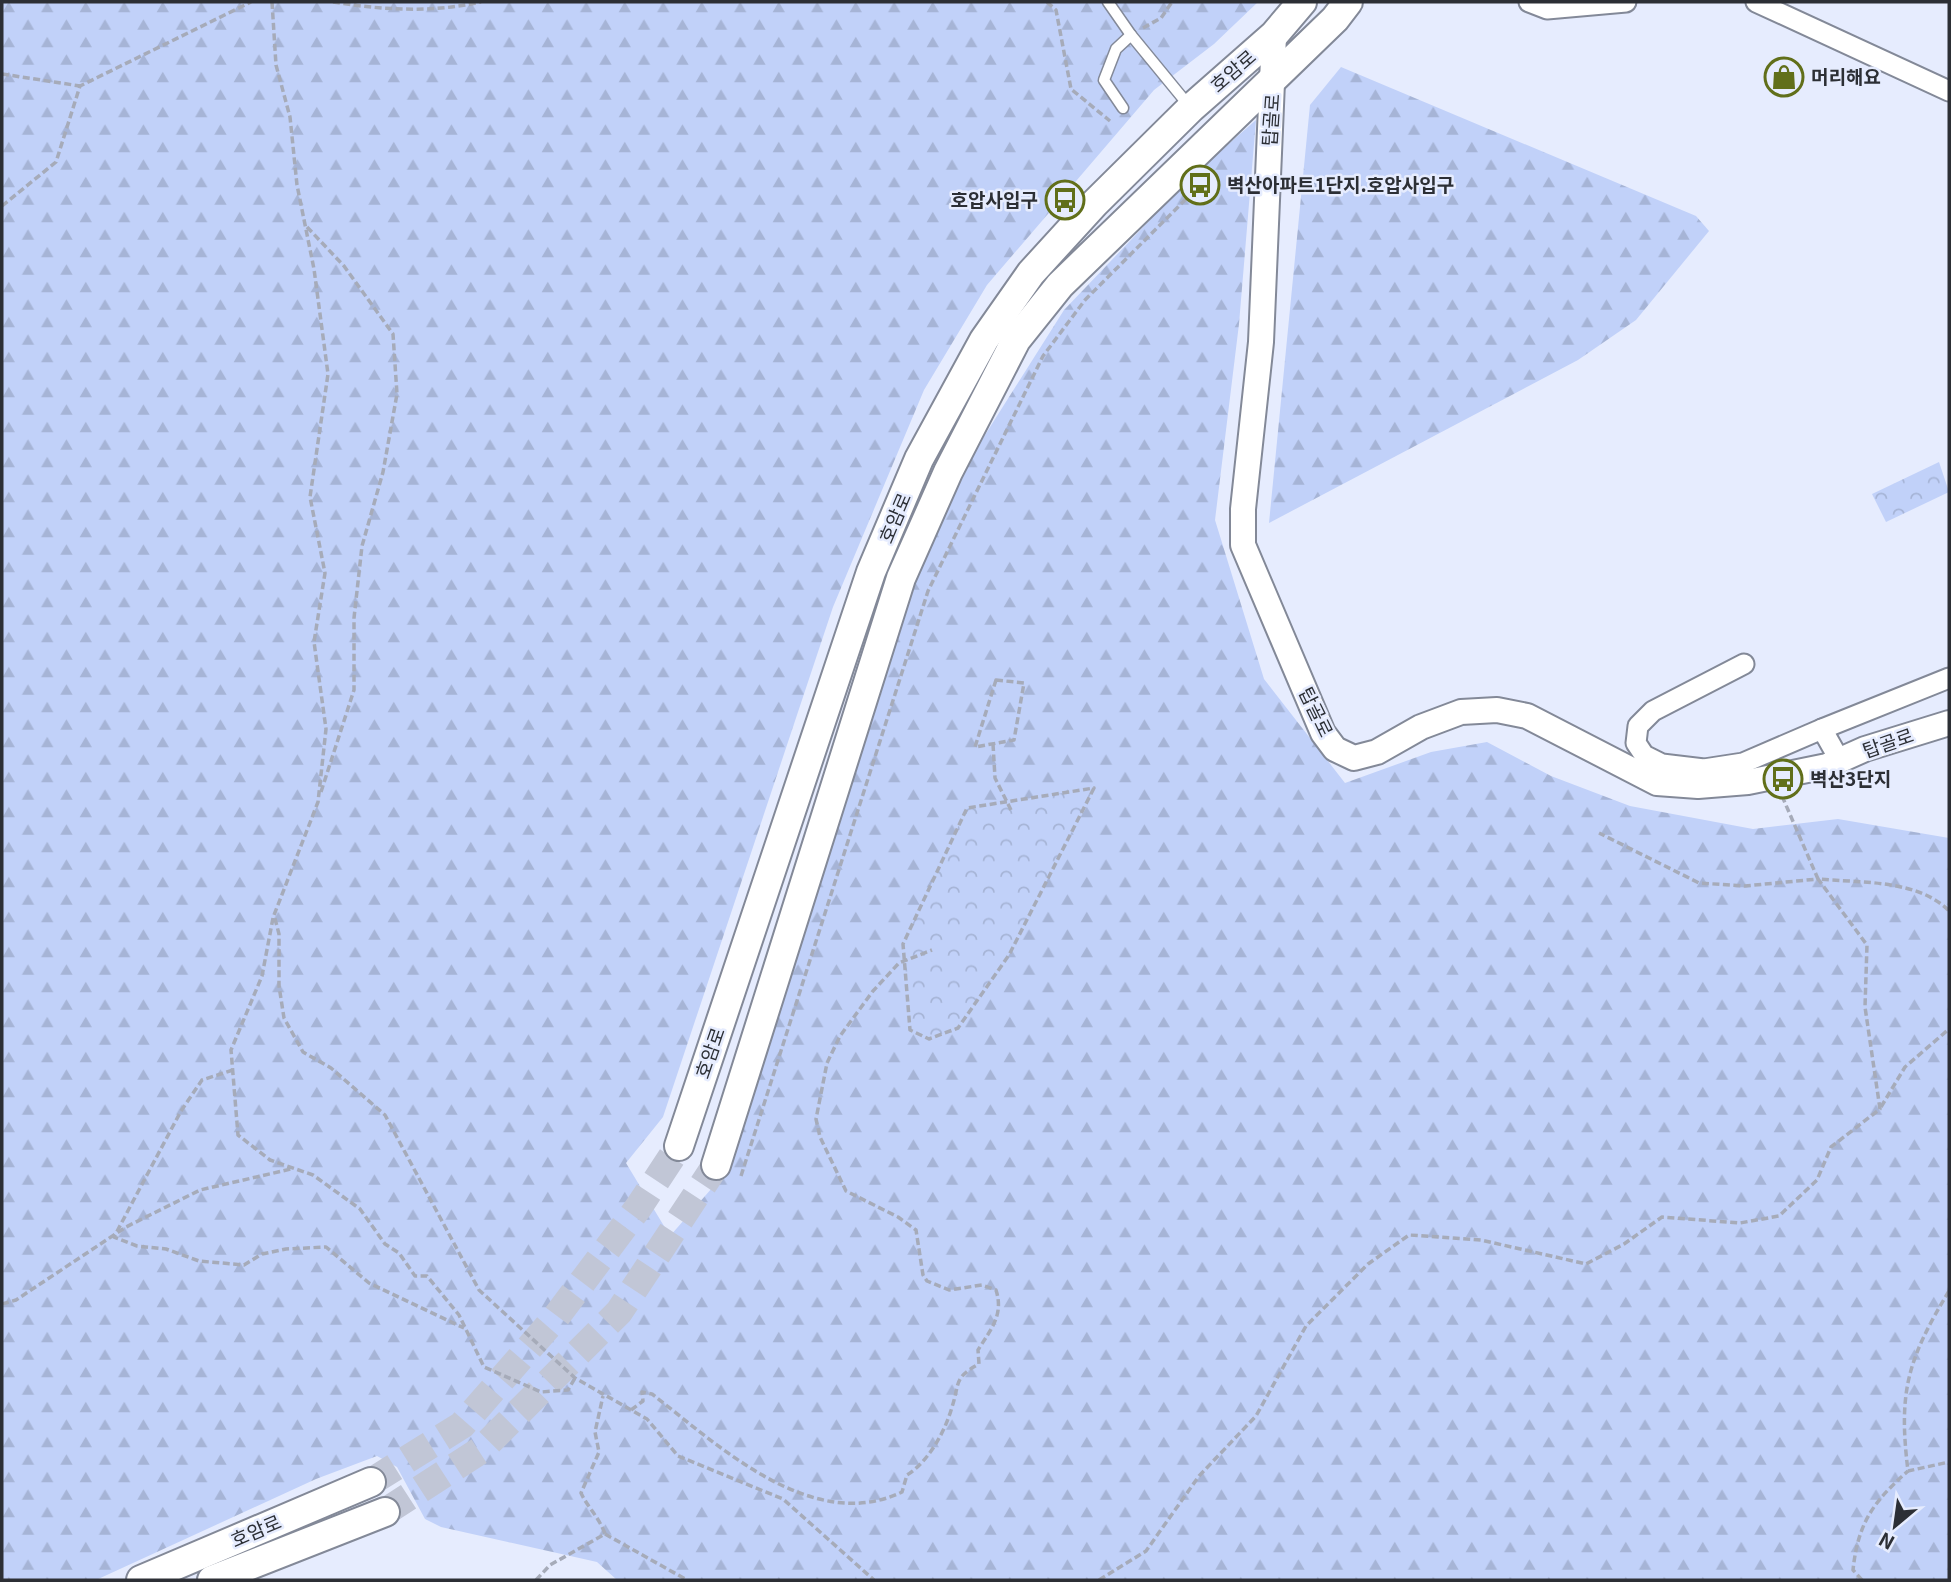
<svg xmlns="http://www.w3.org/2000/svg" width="1951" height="1582" font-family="Georgia,'Noto Sans KR',serif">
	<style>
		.forest { fill: url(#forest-firs) }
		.park { fill: url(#park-crowns) }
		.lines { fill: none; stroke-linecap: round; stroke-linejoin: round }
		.secondary-tunnel { stroke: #c1c6d6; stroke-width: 28; stroke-dasharray: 28 14; stroke-linecap: butt }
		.service-casing { stroke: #838998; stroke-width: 13 }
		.minor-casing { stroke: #838998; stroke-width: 23 }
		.tertiary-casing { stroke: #838998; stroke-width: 28 }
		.secondary-casing { stroke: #838998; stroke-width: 32 }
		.path { stroke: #a6abb9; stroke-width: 3.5; stroke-dasharray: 7 3.5; stroke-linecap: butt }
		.service { stroke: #fff; stroke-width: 10 }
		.minor { stroke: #fff; stroke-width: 19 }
		.tertiary { stroke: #fff; stroke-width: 24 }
		.secondary { stroke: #fff; stroke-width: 28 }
		.labels { text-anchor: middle; stroke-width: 5; stroke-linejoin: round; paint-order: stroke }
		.street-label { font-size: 19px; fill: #2c2f35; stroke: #e6ecfe }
		.poi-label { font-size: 19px; font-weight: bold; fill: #2c2f35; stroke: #e6ecfe; text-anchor: start }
	</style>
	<defs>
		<pattern id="forest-firs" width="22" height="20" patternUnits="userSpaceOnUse" patternTransform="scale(1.75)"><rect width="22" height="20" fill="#c1d1f9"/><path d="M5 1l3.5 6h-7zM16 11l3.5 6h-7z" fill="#a6b4d6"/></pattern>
		<pattern id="park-crowns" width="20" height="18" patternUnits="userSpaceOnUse" patternTransform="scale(1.75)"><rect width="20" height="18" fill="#c1d1f9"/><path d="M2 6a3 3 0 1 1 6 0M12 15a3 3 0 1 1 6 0" fill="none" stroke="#a6b4d6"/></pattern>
	</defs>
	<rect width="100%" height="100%" fill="#e6ecfe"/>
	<g class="forest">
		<polygon points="2,2 1258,2 1214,44 1154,90 987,285 924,390 833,607 663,1117 626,1163 670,1236 712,1188 754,1083 854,735 949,492 1064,310 1194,174 1256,120 1239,324 1215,520 1264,679 1345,783 1431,752 1487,742 1551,776 1630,806 1753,829 1838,819 1949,838 1949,1580 617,1580 597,1562 441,1527 425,1519 397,1467 377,1456 316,1479 96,1580 2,1580"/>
		<polygon points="1341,67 1696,216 1709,231 1636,320 1578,360 1269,523 1310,105"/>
	</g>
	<g class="park">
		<polygon points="1939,462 1949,492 1886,522 1872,494"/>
		<polygon points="1094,788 1009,955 958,1028 929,1039 910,1030 903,944 967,808"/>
	</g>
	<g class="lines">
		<g class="secondary-tunnel">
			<polyline points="371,1482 462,1425 556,1317 638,1208 679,1146"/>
			<polyline points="385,1512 481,1450 619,1312 716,1165"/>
		</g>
		<defs>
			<g id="service">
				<polyline points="1108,2 1131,35"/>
				<polyline points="1123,108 1104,80 1116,49 1131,35 1190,107"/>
			</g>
			<g id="minor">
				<polyline points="1529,2 1547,9 1626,2"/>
				<polyline points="1756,2 1949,91"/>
				<polyline points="1744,664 1653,711 1638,726 1636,743 1644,755 1662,764 1704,769 1743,763 1822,729"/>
				<polyline points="1840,761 1822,729 1949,678"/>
			</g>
			<polyline id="tertiary" points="1274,35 1261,342 1243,509 1243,545 1323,733 1335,749 1354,758 1377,752 1421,727 1461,712 1497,710 1527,716 1657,783 1698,786 1748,782 1827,766 1865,749 1949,723"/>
			<g id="secondary">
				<polyline points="679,1146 871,572 919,459 984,340 1031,273 1094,204 1191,108 1274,35 1302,2"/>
				<polyline points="716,1165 901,578 948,472 1016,340 1060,285 1335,19 1348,2"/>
				<polyline points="141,1580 371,1482"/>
				<polyline points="212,1580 385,1512"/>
			</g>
		</defs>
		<use href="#service" class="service-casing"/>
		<use href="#minor" class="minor-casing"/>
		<use href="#tertiary" class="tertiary-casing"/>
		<use href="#secondary" class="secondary-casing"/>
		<g class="path">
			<polyline points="272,2 276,65 290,117 297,185 314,269 328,374 310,497 325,573 314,642 326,729 318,802 274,915 279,934 279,986 284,1018 303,1052 331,1068 385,1115 479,1290 575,1378 647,1419 678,1456 783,1499 874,1580"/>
			<path d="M333,2C382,10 432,13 481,2"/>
			<polyline points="1047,2 1056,10 1071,89 1110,121"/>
			<polyline points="1143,28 1161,18 1172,2"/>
			<polyline points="2,74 80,86"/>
			<polyline points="2,206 56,162 80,86 251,2"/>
			<polyline points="307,227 344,266 393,334 397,394 383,472 362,546 354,618 354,690 320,795"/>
			<polygon points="996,680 1024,683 1014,740 975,747"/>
			<polyline points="993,744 995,778 1011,810"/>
			<polygon points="1094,788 1009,955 958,1028 929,1039 910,1030 903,944 967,808"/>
			<path d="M1782,796L1818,879C1860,883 1918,879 1949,911"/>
			<polyline points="273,918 262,976 231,1050 238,1135 270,1160 313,1175 360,1209 385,1244 399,1253 415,1276 427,1276 459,1315 484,1367 541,1392 568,1390 575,1378"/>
			<polyline points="233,1070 202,1080 181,1111 114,1237 137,1246 166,1249 199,1261 244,1265 262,1254 286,1249 326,1247 369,1283 464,1328"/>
			<polyline points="1881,1107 1905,1067 1949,1029"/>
			<polyline points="741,1176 928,591 1043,356 1085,300 1202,183"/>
			<path d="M1949,1291C1908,1359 1898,1391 1908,1471L1949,1462"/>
			<polyline points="2,1304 16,1300 126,1227 200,1190 291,1169"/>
			<path d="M631,1410L643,1401L642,1392L652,1394C718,1445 812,1535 902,1492L907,1475C928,1462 945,1432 952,1407C960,1383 953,1378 979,1364L978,1350C991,1329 1004,1315 996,1290L982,1285L949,1290L927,1281L923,1275L916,1230L898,1217L846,1191L820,1137L816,1119L827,1063L840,1036L873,991L899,963L932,950"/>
			<polyline points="605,1534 687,1580"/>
			<path d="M536,1580L550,1565L605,1534C599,1517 588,1508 581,1493L599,1452L595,1432L603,1396"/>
			<polyline points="1099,1580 1146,1551 1199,1476 1256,1416 1306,1326 1368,1264 1409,1235 1481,1240 1586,1264 1624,1244 1662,1217 1740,1223 1779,1216 1817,1180 1831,1147 1880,1109 1865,1007 1867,945 1818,879 1745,886 1699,883 1599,833"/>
			<path d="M1862,1580L1853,1570C1858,1523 1873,1502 1908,1471"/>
		</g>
		<use href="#service" class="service"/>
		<use href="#minor" class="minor"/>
		<use href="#tertiary" class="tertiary"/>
		<use href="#secondary" class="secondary"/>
	</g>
	<defs>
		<symbol id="shop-ring" viewBox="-11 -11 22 22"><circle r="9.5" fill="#e6ecfe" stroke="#616f1a" stroke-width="1.5"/><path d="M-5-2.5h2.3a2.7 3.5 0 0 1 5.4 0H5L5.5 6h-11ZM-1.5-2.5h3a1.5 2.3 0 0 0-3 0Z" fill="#616f1a"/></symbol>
		<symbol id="bus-ring" viewBox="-11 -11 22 22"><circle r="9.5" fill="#e6ecfe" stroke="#616f1a" stroke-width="1.5"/><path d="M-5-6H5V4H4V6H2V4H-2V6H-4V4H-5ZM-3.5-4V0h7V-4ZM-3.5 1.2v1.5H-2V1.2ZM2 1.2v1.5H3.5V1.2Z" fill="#616f1a"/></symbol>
	</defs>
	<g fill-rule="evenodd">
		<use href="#shop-ring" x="1762" y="55" width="44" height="44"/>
		<use href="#bus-ring" x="1178" y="163" width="44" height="44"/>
		<use href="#bus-ring" x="1043" y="178" width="44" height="44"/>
		<use href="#bus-ring" x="1761" y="757" width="44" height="44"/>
	</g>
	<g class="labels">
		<g class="street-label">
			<text transform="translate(1233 71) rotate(-41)" y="7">호암로</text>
			<text transform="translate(1271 120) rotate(-86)" y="7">탑골로</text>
			<text transform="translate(895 518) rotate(-67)" y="7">호암로</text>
			<text transform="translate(1316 712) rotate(64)" y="7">탑골로</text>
			<text transform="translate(1888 743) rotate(-19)" y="7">탑골로</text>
			<text transform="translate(710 1053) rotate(-71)" y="7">호암로</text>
			<text transform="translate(256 1531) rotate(-23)" y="7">호암로</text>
		</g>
		<g class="poi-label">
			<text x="1811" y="84">머리해요</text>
			<text x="1227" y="192">벽산아파트1단지.호압사입구</text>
			<text x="1038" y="207" text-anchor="end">호압사입구</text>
			<text x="1810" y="786">벽산3단지</text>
		</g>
	</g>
	<rect width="1951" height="1582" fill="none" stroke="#2c2f35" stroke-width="7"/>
	<g transform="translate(1895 1526) rotate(209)" stroke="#e6ecfe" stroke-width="5" paint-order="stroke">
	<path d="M0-5L12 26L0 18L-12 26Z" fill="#2c2f35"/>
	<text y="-10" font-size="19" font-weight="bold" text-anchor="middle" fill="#2c2f35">N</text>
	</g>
</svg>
